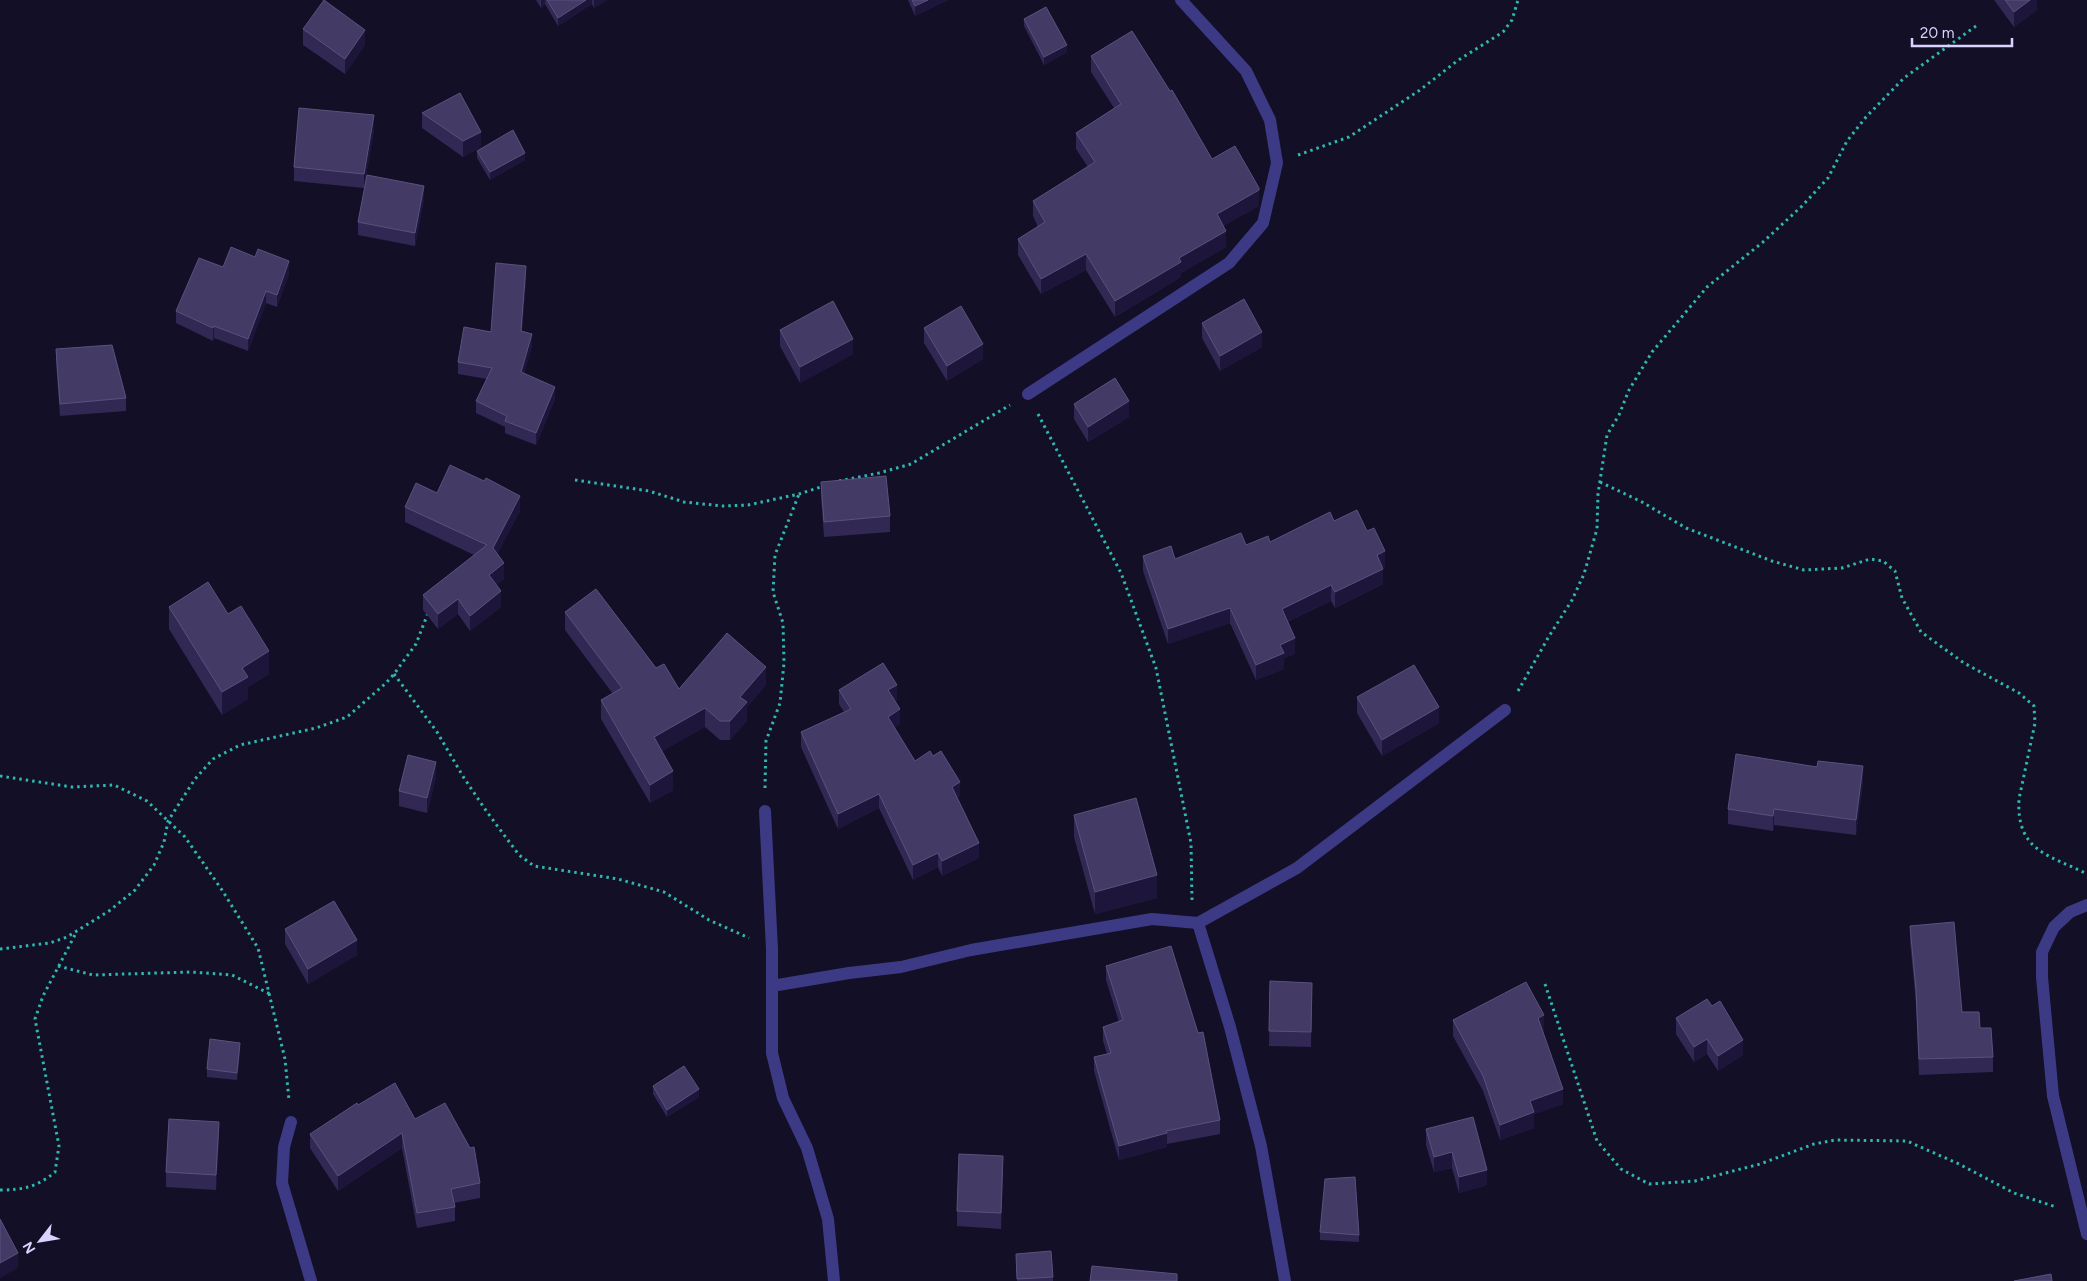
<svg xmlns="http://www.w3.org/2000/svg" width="2087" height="1281" font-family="Figtree,sans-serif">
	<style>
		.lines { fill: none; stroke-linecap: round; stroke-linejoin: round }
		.path { stroke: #2fb8b0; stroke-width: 3; stroke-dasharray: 2.5 4; stroke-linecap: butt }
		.street { stroke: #3d3a85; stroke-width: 12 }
		.wall { fill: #312854 }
		.shaded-wall { fill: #1d163a }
		.building { fill: #433a66; stroke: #5a527e }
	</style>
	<rect width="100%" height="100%" fill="#130f26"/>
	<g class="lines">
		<g class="path">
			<polyline points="1298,155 1349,137 1420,90 1457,61 1503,32 1512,20 1518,0"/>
			<polyline points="1038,414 1121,573 1156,668 1191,843 1192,900"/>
			<polyline points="575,480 649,491 684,502 723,506 748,505 799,494 824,486"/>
			<polyline points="839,481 879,473 911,464 1010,405"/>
			<path d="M1600,482L1642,502L1686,528L1772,561L1804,570L1842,568L1870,559L1883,561L1895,571L1902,598L1921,632L1964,663L2019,693L2034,706L2035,723L2019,799C2016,852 2050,855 2087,874"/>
			<polyline points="394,674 437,732 464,778 487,812 519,855 534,866 618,879 664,892 709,920 749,938"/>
			<polyline points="1518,691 1548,638 1572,600 1584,574 1597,529 1598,494 1607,435 1619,415 1629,390 1652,352 1707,287 1763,242 1802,206 1828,178 1847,141 1866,117 1904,78 1976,26"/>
			<polyline points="0,776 72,787 114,785 147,801 185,837 222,890 258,948 285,1059 289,1100"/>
			<polyline points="765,788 766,741 780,703 784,663 783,623 773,592 775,555 799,494"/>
			<polyline points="0,949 50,943 67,937 109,911 135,890 154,865 164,842 168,821 195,779 213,759 240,745 316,728 347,717 386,683 394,674 416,644 428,613"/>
			<polyline points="58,966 93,975 191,972 232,975 270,994"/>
			<polyline points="1545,984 1597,1141 1621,1169 1649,1184 1695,1181 1760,1164 1814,1144 1835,1140 1907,1141 1959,1164 2014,1193 2056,1207"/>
			<path d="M0,1190C23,1190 37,1187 55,1172L59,1146L35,1019L43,996L76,933"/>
		</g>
		<g class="street">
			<polyline points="1028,394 1229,263 1263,223 1277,163 1270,120 1246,71 1181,0"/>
			<polyline points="765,811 772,949 772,1053 783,1098 807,1148 828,1219 834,1281"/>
			<polyline points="2087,905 2070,912 2054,927 2042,952 2042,977 2053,1096 2087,1234"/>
			<polyline points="1198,923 1230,1027 1261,1146 1285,1281"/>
			<polyline points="772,986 849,973 901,967 971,950 1152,919 1198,923 1297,868 1505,710"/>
			<polyline points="291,1122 284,1147 282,1183 311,1281"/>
		</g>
	</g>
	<g class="wall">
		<polygon points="536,0 607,0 594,8 592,4 558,26 545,4 541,8"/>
		<polygon points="908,0 948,0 915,16"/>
		<polygon points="1994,0 2037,0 2037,10 2014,27"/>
		<polygon points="1024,19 1067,52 1044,65 1024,26"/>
		<polygon points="303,29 365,45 345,74 303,45"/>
		<polygon points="1091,56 1212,159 1259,203 1259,206 1223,226 1226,247 1181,273 1181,277 1115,317 1086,270 1041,294 1018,255 1018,239 1038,227 1033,216 1033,201 1088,167 1076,149 1076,133 1114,108 1091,72"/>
		<polygon points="422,113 481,147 463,157 422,128"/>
		<polygon points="374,130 364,188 294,181 294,167"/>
		<polygon points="477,151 525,160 490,180 477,158"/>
		<polygon points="424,199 415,246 358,235 358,222"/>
		<polygon points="223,267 289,274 277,307 266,303 248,351 214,338 213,341 176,323 176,311"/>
		<polygon points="526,278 522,331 532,346 524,374 555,399 536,445 505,433 505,427 476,413 476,401 487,379 458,374 458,362 491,332"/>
		<polygon points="1202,323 1262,347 1220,371 1202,338"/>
		<polygon points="924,328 983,359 947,381 924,343"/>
		<polygon points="780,330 853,354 800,383 780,346"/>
		<polygon points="56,349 126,398 126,411 60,416 56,362"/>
		<polygon points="1074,404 1129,417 1088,442 1074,419"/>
		<polygon points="821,482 890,516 890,532 824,537 821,497"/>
		<polygon points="437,493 520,511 497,554 504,579 496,585 501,607 470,631 458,614 438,629 423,610 423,595 474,555 405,522 405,507"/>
		<polygon points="1334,521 1367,531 1385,566 1382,568 1383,584 1335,608 1331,601 1287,622 1295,654 1284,658 1284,669 1256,680 1230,623 1168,644 1143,571 1143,556 1175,559 1246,545 1270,542"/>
		<polygon points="169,607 228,614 269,674 248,687 248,699 222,715 169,629"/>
		<polygon points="565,612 656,668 679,689 766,685 747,707 747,721 730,740 720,740 705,727 662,751 673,790 650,803 601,719 601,700 613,694 565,630"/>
		<polygon points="839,690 897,700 894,701 900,724 894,727 915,761 960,796 957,798 979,858 942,876 938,867 913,880 879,808 838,829 801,747 801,732 844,712 839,704"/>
		<polygon points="1357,697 1439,723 1382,756 1357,713"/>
		<polygon points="436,777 427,813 399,806 399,791"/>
		<polygon points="1863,782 1856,835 1774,825 1773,831 1728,824 1728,809"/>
		<polygon points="1074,815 1157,898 1095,914 1074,837"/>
		<polygon points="1910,926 1962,1012 1980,1028 1993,1057 1993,1072 1919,1075 1916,1004 1910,941"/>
		<polygon points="285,929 357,955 308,984 285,944"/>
		<polygon points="1106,966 1220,1120 1220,1134 1167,1144 1167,1147 1119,1160 1094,1071 1094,1057 1107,1054 1103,1041 1103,1027 1119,1022 1106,980"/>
		<polygon points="1270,981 1312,983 1311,1047 1269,1046"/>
		<polygon points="1676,1018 1743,1055 1718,1071 1707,1054 1694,1062 1676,1034"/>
		<polygon points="1453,1020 1544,1030 1543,1031 1563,1104 1534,1114 1534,1128 1500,1140 1483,1091 1453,1036"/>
		<polygon points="240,1051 237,1080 207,1077 207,1069"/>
		<polygon points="653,1086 699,1097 667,1117 653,1094"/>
		<polygon points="358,1105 415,1119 480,1183 480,1198 454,1203 455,1207 455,1221 417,1228 402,1148 338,1191 310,1148 310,1134"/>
		<polygon points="1426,1129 1487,1185 1459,1193 1452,1168 1434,1172 1426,1145"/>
		<polygon points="219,1137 216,1190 166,1187 166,1172"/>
		<polygon points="1003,1171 1001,1229 957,1226 957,1211"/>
		<polygon points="1320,1232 1359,1235 1359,1242 1320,1240"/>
		<polygon points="1016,1254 1053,1277 1053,1281 1017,1281"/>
	</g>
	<g class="shaded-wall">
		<polygon points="541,0 545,0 545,4 541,8"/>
		<polygon points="586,0 592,0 592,4 558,26 558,18"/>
		<polygon points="594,0 607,0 594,8"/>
		<polygon points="928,0 948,0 915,16 915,6"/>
		<polygon points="2030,0 2037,0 2037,10 2014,27 2014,12"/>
		<polygon points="365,30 365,45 345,74 345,59"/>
		<polygon points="1067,45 1067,52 1044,65 1044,57"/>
		<polygon points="374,115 374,130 364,188 364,174"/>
		<polygon points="481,132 481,147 463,157 463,141"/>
		<polygon points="525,153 525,160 490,180 490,172"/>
		<polygon points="424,186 424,199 415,246 415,233"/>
		<polygon points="1259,188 1259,206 1217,230 1217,214"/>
		<polygon points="1226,231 1226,247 1181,273 1181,277 1115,317 1115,301 1179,258"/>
		<polygon points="1086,254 1086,270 1041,294 1041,279"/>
		<polygon points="289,261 289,274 277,307 277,295"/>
		<polygon points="526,266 526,278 521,343 521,331"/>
		<polygon points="266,291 266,303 248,351 248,339"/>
		<polygon points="214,326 214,338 213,341 213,328"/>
		<polygon points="1262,332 1262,347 1220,371 1220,356"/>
		<polygon points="532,334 532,346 521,384 521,372"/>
		<polygon points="853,339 853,354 800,383 800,367"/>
		<polygon points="983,344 983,359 947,381 947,366"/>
		<polygon points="555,387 555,399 536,445 536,433"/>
		<polygon points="1129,401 1129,417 1088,442 1088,427"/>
		<polygon points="520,496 520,511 493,563 493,548"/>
		<polygon points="1385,551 1385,566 1377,571 1377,555"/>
		<polygon points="504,563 504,579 489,591 489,575"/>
		<polygon points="1383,569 1383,584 1335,608 1335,592"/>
		<polygon points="1331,585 1331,601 1282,624 1282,609"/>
		<polygon points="501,591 501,607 470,631 470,616"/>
		<polygon points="458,599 458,614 438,629 438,614"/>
		<polygon points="1230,608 1230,623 1168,644 1168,629"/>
		<polygon points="1295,638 1295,654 1284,658 1284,669 1256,680 1256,665 1280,645"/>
		<polygon points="269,651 269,674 248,687 248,699 222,715 222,692 242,668"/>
		<polygon points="766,667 766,685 747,707 747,721 730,740 730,721 740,697"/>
		<polygon points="897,685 897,700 888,705 888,690"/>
		<polygon points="1439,707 1439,723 1382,756 1382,740"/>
		<polygon points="705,708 705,727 654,756 654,737"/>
		<polygon points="900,709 900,724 888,731 888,717"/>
		<polygon points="436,762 436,777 427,813 427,798"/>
		<polygon points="1863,766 1863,782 1856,835 1856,820"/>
		<polygon points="673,771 673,790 650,803 650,785"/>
		<polygon points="960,782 960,796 952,801 952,787"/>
		<polygon points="879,794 879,808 838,829 838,814"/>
		<polygon points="1774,809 1774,825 1773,831 1773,816"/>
		<polygon points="979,843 979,858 942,876 942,861"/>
		<polygon points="938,853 938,867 913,880 913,865"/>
		<polygon points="1157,875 1157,898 1095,914 1095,892"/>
		<polygon points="357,940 357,955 308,984 308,969"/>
		<polygon points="1544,1015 1544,1030 1538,1033 1538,1018"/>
		<polygon points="1707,1039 1707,1054 1694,1062 1694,1047"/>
		<polygon points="1743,1040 1743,1055 1718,1071 1718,1056"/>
		<polygon points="240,1043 240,1051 237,1080 237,1073"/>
		<polygon points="699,1089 699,1097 667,1117 667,1110"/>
		<polygon points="1563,1089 1563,1104 1534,1114 1534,1128 1500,1140 1500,1125 1530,1101"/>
		<polygon points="219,1122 219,1137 216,1190 216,1175"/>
		<polygon points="402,1133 402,1148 338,1191 338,1176"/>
		<polygon points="1167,1133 1167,1147 1119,1160 1119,1146"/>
		<polygon points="1452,1152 1452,1168 1434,1172 1434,1157"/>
		<polygon points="1003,1156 1003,1171 1001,1229 1001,1213"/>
		<polygon points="1487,1170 1487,1185 1459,1193 1459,1177"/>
		<polygon points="18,1253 18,1268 0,1278 0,1263"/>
	</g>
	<g class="building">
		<polygon points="324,0 365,30 345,59 303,29"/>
		<polygon points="547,0 586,0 558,18"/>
		<polygon points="912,0 928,0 915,6"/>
		<polygon points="2005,0 2030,0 2014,12"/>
		<polygon points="1046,7 1067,45 1044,57 1024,19"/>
		<polygon points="1132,31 1170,91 1172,90 1212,159 1235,146 1259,188 1259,190 1217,214 1226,231 1179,258 1181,262 1115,301 1086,254 1041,279 1018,239 1045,222 1033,201 1095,162 1076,133 1121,104 1091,56"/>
		<polygon points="460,93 481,132 463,141 422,113"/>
		<polygon points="299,108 374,115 364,174 294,167"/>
		<polygon points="513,130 525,153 490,172 477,151"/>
		<polygon points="367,175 424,186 415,233 358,222"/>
		<polygon points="231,247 255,257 258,249 289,261 277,295 266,291 248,339 214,326 213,328 176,311 199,258 223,267"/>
		<polygon points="496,263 526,266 521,331 532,334 521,372 555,387 536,433 505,421 507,416 476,401 492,368 458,362 464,327 491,332"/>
		<polygon points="1244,299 1262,332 1220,356 1202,323"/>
		<polygon points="833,301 853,339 800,367 780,330"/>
		<polygon points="961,306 983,344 947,366 924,328"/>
		<polygon points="112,345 126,398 60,404 56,349"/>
		<polygon points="1115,378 1129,401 1088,427 1074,404"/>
		<polygon points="450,465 484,481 486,478 520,496 493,548 504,563 489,575 501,591 470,616 458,599 438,614 423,595 487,545 405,507 416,483 437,493"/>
		<polygon points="886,476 890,516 824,522 821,482"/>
		<polygon points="1357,510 1367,531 1374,528 1385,551 1377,555 1383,569 1335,592 1331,585 1282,609 1295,638 1280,645 1284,653 1256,665 1230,608 1168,629 1143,556 1171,546 1175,559 1241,533 1246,545 1268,536 1270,542 1330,512 1334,521"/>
		<polygon points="208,582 228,614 241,606 269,651 242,668 248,677 222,692 169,607"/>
		<polygon points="596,589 656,668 664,664 679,689 727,633 766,667 740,697 747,702 730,721 720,721 705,708 654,737 673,771 650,785 601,700 622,688 565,612"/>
		<polygon points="883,663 897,685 888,690 900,709 888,717 915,761 930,751 933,756 941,751 960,782 952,787 979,843 942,861 938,853 913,865 879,794 838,814 801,732 851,709 839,690"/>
		<polygon points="1414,665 1439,707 1382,740 1357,697"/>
		<polygon points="1736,754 1817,767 1818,761 1863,766 1856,820 1774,809 1773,816 1728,809"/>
		<polygon points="408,755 436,762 427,798 399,791"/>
		<polygon points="1136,798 1157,875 1095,892 1074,815"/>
		<polygon points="334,901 357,940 308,969 285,929"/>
		<polygon points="1954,922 1962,1012 1979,1012 1980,1028 1991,1028 1993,1057 1919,1059 1916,989 1910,926"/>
		<polygon points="1171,946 1198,1033 1203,1032 1220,1120 1166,1131 1167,1133 1119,1146 1094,1057 1111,1053 1103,1027 1123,1020 1106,966"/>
		<polygon points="1270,981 1312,983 1311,1032 1269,1031"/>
		<polygon points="1526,982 1544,1015 1538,1018 1563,1089 1530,1101 1534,1112 1500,1125 1483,1076 1453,1020"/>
		<polygon points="1707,999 1712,1006 1720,1001 1743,1040 1718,1056 1707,1039 1694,1047 1676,1018"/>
		<polygon points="210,1039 240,1043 237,1073 207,1069"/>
		<polygon points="684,1066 699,1089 667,1110 653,1086"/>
		<polygon points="395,1083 415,1119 445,1103 470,1148 474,1147 480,1183 451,1189 455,1207 417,1213 402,1133 338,1176 310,1134 357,1103 358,1105"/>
		<polygon points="1473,1117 1487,1170 1459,1177 1452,1152 1434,1157 1426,1129"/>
		<polygon points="169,1119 219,1122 216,1175 166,1172"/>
		<polygon points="959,1154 1003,1156 1001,1213 957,1211"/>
		<polygon points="1355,1177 1359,1235 1320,1232 1325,1179"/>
		<polygon points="0,1219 18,1253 0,1263"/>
		<polygon points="1051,1251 1053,1277 1017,1279 1016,1254"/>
		<polygon points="1092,1266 1177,1274 1177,1281 1090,1281"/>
		<polygon points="2051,1274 2052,1281 2014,1281"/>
	</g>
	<g transform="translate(40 1241) rotate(239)" stroke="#130f26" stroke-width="4" paint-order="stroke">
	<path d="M0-4L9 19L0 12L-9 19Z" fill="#d9d4ff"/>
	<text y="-8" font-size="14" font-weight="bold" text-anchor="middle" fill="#d9d4ff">N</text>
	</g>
	<path d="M1912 38v8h100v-8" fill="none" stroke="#d9d4ff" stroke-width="2.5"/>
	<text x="1920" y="38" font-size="15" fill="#d9d4ff" stroke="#130f26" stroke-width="4" paint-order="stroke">20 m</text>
</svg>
